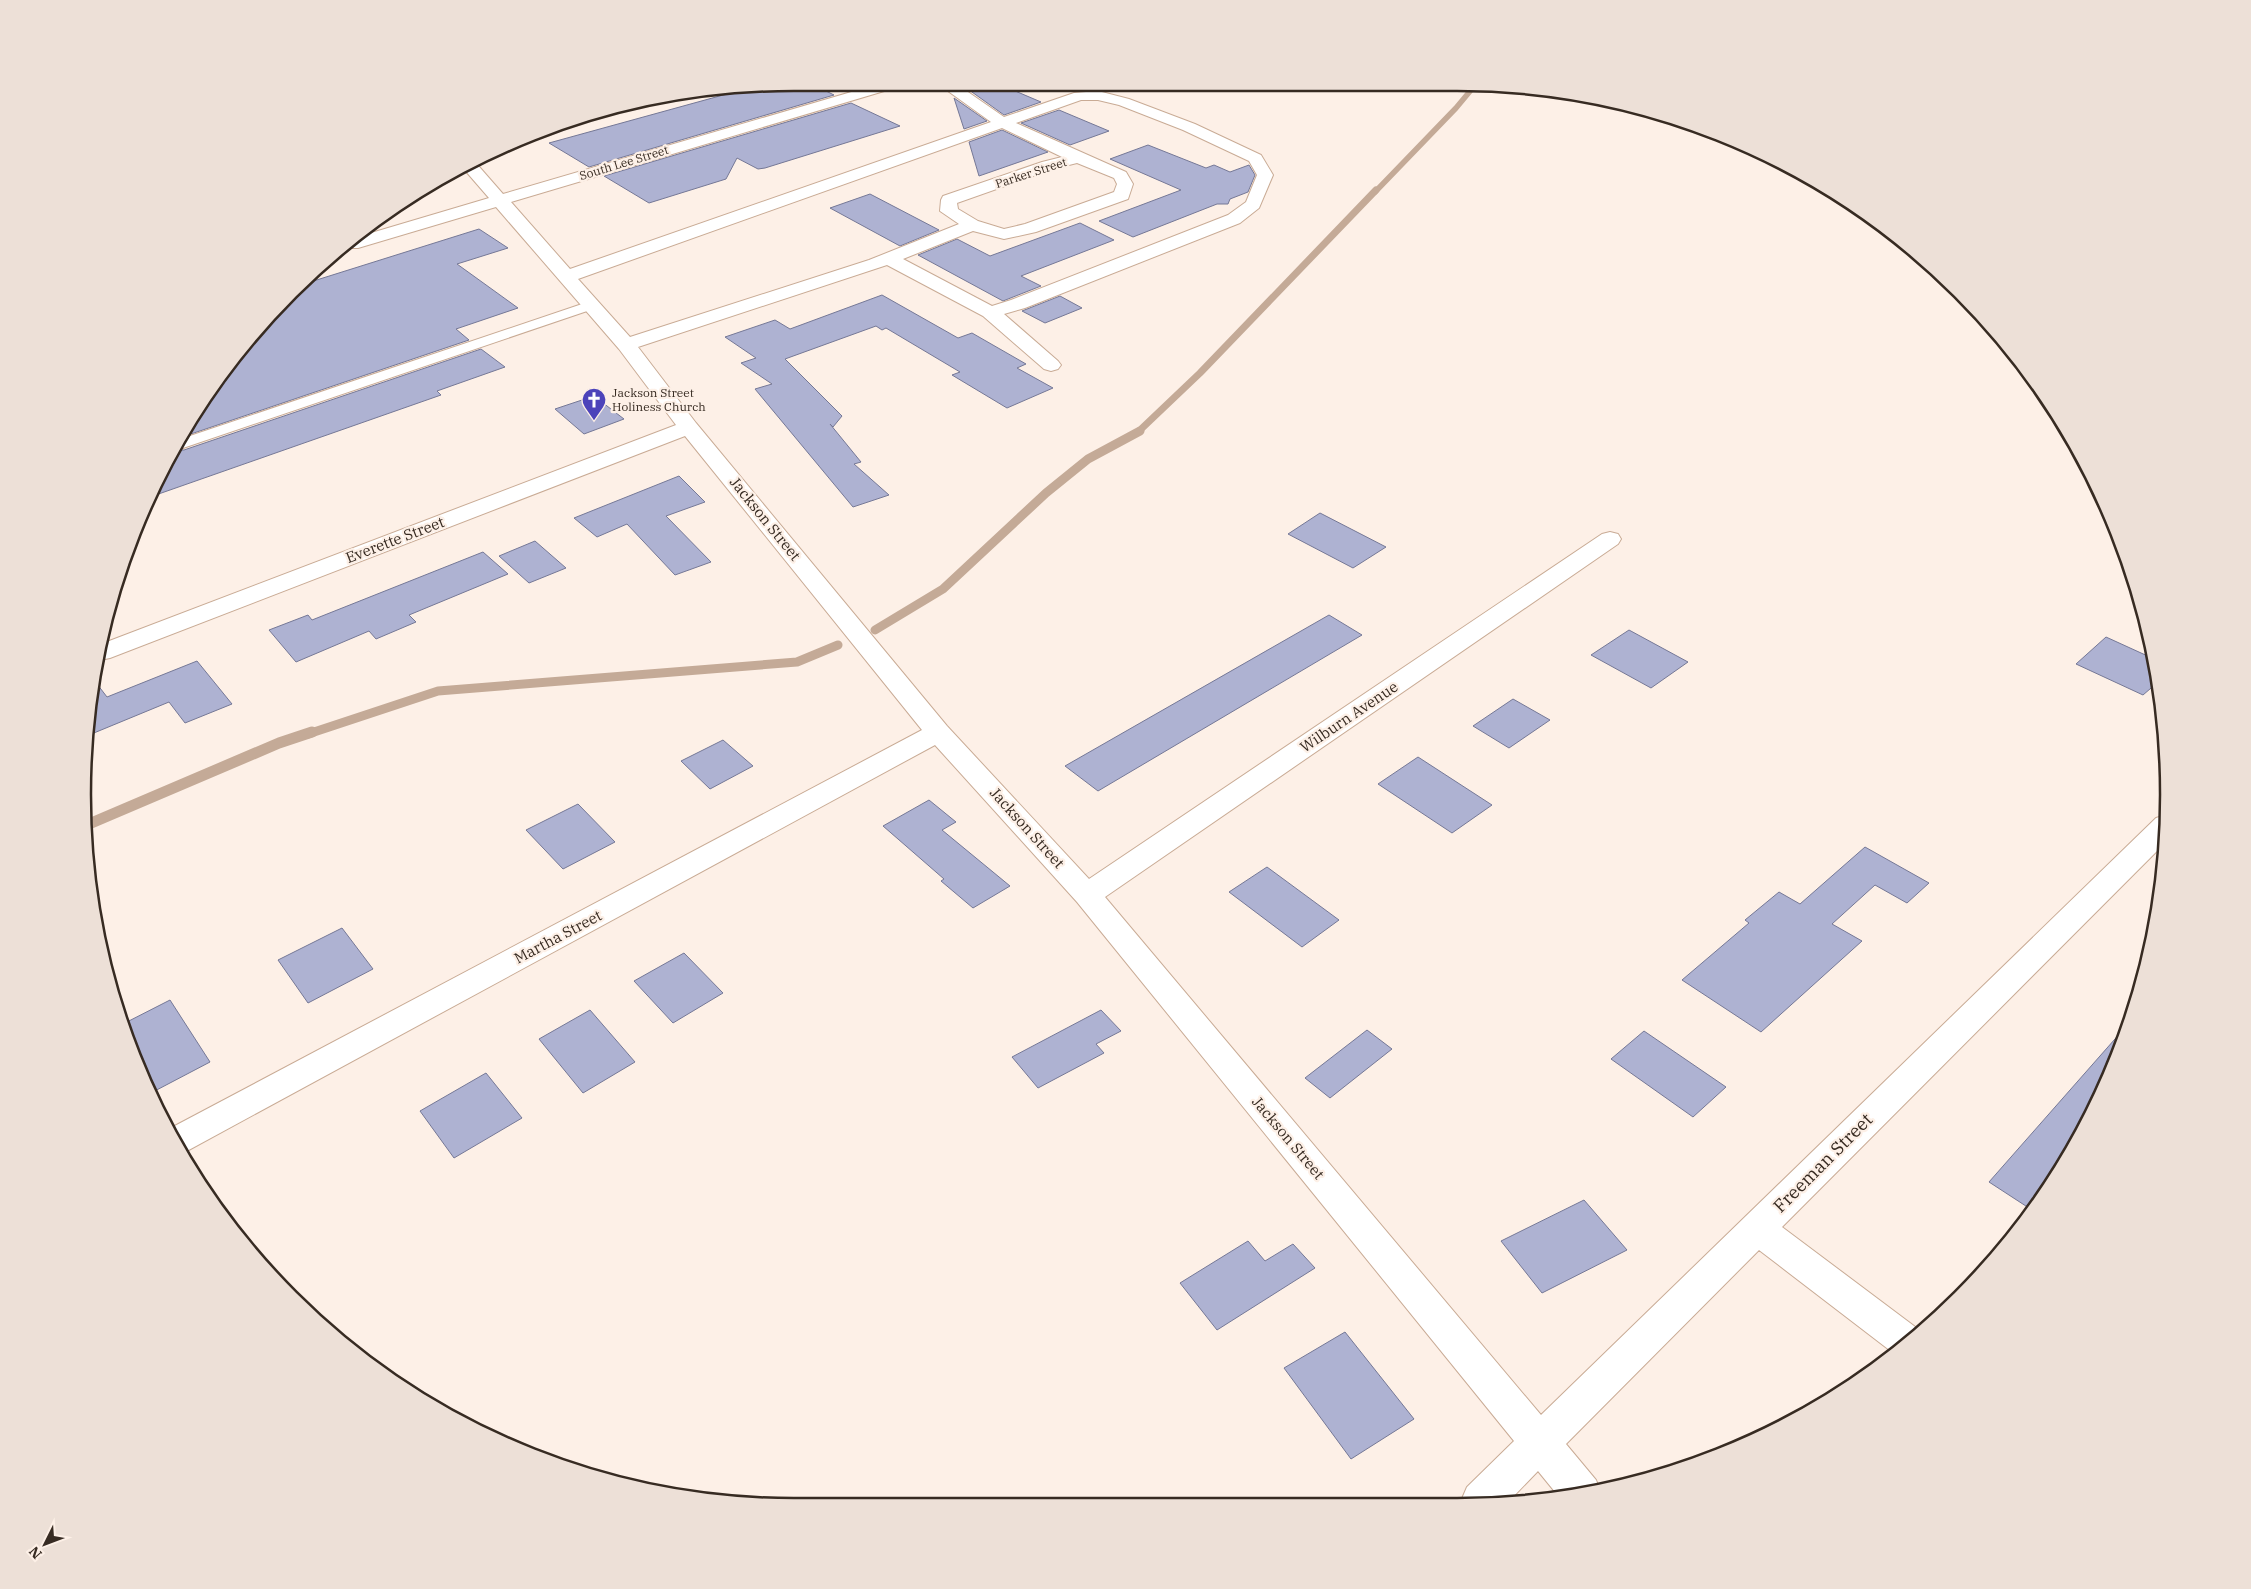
<svg xmlns="http://www.w3.org/2000/svg" width="2251" height="1589" font-family="'IBM Plex Serif',serif">
	<style>
		.lines { fill: none; stroke-linecap: round; stroke-linejoin: round }
		.stream-far3 { stroke: #c4aa97; stroke-width: 5.5 }
		.stream-far2 { stroke: #c4aa97; stroke-width: 7 }
		.stream-far1 { stroke: #c4aa97; stroke-width: 9 }
		.stream { stroke: #c4aa97; stroke-width: 11 }
		.building { fill: #aeb2d2; stroke: #757896 }
		.service-casing { stroke: #c9ab95; stroke-width: 2 }
		.minor-casing { stroke: #c9ab95; stroke-width: 2 }
		.service { fill: #fff; fill-rule: evenodd }
		.minor { fill: #fff; fill-rule: evenodd }
		.labels { text-anchor: middle; stroke-width: 4.5; stroke-linejoin: round; paint-order: stroke }
		.far-street-label { font-size: 12px; fill: #372b22; stroke: #fdf0e7 }
		.far-poi-label { font-size: 12px; fill: #372b22; stroke: #fdf0e7; text-anchor: start }
		.street-label { font-size: 15px; fill: #372b22; stroke: #fdf0e7 }
		.near-street-label { font-size: 18px; fill: #372b22; stroke: #fdf0e7 }
		.rim { fill: none; stroke: #372b22; stroke-width: 2.5 }
	</style>
	<rect width="100%" height="100%" fill="#fdf0e7"/>
	<g class="lines">
		<polyline class="stream-far3" points="1375,192 1456,108 1476,84"/>
		<polyline class="stream-far2" points="1138,432 1200,373 1376,190"/>
		<g class="stream-far1">
			<polyline points="875,630 943,589 1046,493 1088,459 1140,431"/>
			<polyline points="308,734 438,691 797,662 838,645"/>
		</g>
		<polyline class="stream" points="89,824 279,743 312,732"/>
	</g>
	<g class="building">
		<polygon points="794,82 808,82 834,95 589,167 549,143 745,89"/>
		<polygon points="958,82 994,82 1041,102 1004,115"/>
		<polygon points="954,98 987,121 964,129"/>
		<polygon points="851,103 900,126 765,168 758,169 737,158 726,179 649,203 604,176"/>
		<polygon points="1059,110 1109,131 1070,145 1021,123"/>
		<polygon points="1002,130 1048,152 979,176 969,142"/>
		<polygon points="1148,145 1206,168 1214,165 1230,172 1249,165 1255,175 1248,192 1230,199 1228,204 1217,204 1133,237 1099,221 1181,190 1110,159"/>
		<polygon points="870,194 939,230 900,246 830,208"/>
		<polygon points="1080,223 1114,240 1021,276 1041,286 1003,301 918,255 957,239 990,256"/>
		<polygon points="479,229 508,248 457,264 518,308 456,329 469,340 182,437 202,399 259,325 307,283"/>
		<polygon points="882,295 958,338 972,333 1026,364 1017,368 1053,388 1007,408 952,375 960,372 886,328 882,330 876,326 785,359 842,416 833,427 830,424 861,462 854,464 889,495 853,507 755,389 772,384 741,363 756,358 725,337 775,320 790,329"/>
		<polygon points="1060,296 1082,308 1045,323 1022,311"/>
		<polygon points="481,349 505,367 437,391 441,395 150,497 175,450 184,450"/>
		<polygon points="594,396 624,419 584,434 555,409"/>
		<polygon points="679,476 705,502 666,516 711,562 675,575 627,524 597,537 574,518"/>
		<polygon points="1320,513 1386,547 1353,568 1288,534"/>
		<polygon points="535,541 566,568 529,583 499,556"/>
		<polygon points="483,552 508,574 409,615 416,622 376,639 369,631 296,662 269,630 308,615 312,620"/>
		<polygon points="1329,615 1362,635 1098,791 1065,766"/>
		<polygon points="1629,630 1688,662 1651,688 1591,655"/>
		<polygon points="2106,637 2152,658 2158,682 2143,695 2076,664"/>
		<polygon points="197,661 232,704 185,723 169,702 89,735 89,701 94,680 107,697"/>
		<polygon points="1513,699 1550,720 1509,748 1473,726"/>
		<polygon points="723,740 753,766 710,789 681,761"/>
		<polygon points="1418,757 1492,805 1452,833 1378,784"/>
		<polygon points="929,800 956,822 942,830 1010,886 973,908 941,881 944,879 883,826"/>
		<polygon points="578,804 615,842 563,869 526,830"/>
		<polygon points="1865,847 1929,883 1907,903 1875,885 1832,924 1862,941 1761,1032 1682,980 1749,923 1745,920 1779,892 1800,904"/>
		<polygon points="1267,867 1339,920 1302,947 1229,892"/>
		<polygon points="342,928 373,969 308,1003 278,960"/>
		<polygon points="684,953 723,993 673,1023 634,981"/>
		<polygon points="170,1000 210,1062 149,1094 121,1025"/>
		<polygon points="590,1010 635,1062 583,1093 539,1039"/>
		<polygon points="1101,1010 1121,1031 1096,1044 1104,1053 1038,1088 1012,1057"/>
		<polygon points="1367,1030 1392,1049 1330,1098 1305,1078"/>
		<polygon points="1644,1031 1726,1087 1693,1117 1611,1059"/>
		<polygon points="2122,1031 2124,1032 2095,1109 2032,1210 1989,1182"/>
		<polygon points="486,1073 522,1118 454,1158 420,1111"/>
		<polygon points="1584,1200 1627,1250 1542,1293 1501,1241"/>
		<polygon points="1248,1241 1265,1261 1293,1244 1315,1268 1217,1330 1180,1283"/>
		<polygon points="1345,1332 1414,1419 1351,1459 1284,1368"/>
	</g>
	<g class="lines">
		<defs>
			<polygon id="service" points="591,301 596,302 597,305 596,308 183,448 176,449 181,439"/>
			<path id="minor" d="M882,83H903L901,86L511,202L570,269L991,122L941,86L939,83H955L1004,117L1074,93L1098,91L1129,99L1195,124L1261,155L1273,175L1259,208L1240,223L1025,308L1004,314L1058,361L1061,365L1058,369L1051,371L1044,369L983,316L887,265L638,347L696,423L947,726L1089,879L1602,534L1610,532L1618,534L1621,539L1618,544L1105,897L1541,1415L2156,818L2166,815L2167,841L1782,1227L1922,1332L1892,1352L1759,1250L1566,1444L1596,1480L1600,1490L1560,1498L1538,1471L1509,1501H1461L1467,1487L1514,1441L1077,902L935,745L185,1152L169,1129L922,730L685,436L110,658L100,660L104,643L676,425L619,349L496,207L358,248H347L361,236L489,198L463,168L475,162L503,194ZM1081,100H1098L1119,105L1183,130L1249,161L1257,175L1246,202L1228,215L1011,300L992,306L903,259L973,231L1004,239L1036,232L1128,199L1133,184L1126,172L1016,123ZM1002,128L1062,157L1042,162L943,196L941,200L940,211L959,224L869,260L630,337L578,279ZM1077,163L1114,178L1117,184L1114,192L1025,224L1004,229L978,221L958,209L957,203L1053,169Z"/>
		</defs>
		<use href="#service" class="service-casing"/>
		<use href="#minor" class="minor-casing"/>
		<use href="#service" class="service"/>
		<use href="#minor" class="minor"/>
	</g>
	<defs>
		<symbol id="church-pin" viewBox="-11 -11 22 30"><path d="M0 17L-7.5 6A9.5 9.5 0 1 1 7.5 6Z" fill="#4c43ba" stroke="#fdf0e7"/><path d="M-1.2-6h2.4v3.5h3.3v2.4h-3.3V6h-2.4V-.1h-3.3v-2.4h3.3Z" fill="#fff"/></symbol>
	</defs>
	<g fill-rule="evenodd">
		<use href="#church-pin" x="580" y="386" width="28" height="38"/>
	</g>
	<g class="labels">
		<g class="far-street-label">
			<text transform="translate(624 163) rotate(-17)" y="4">South Lee Street</text>
			<text transform="translate(1031 173) rotate(-18)" y="4">Parker Street</text>
		</g>
		<g class="far-poi-label">
			<text x="612" y="397">Jackson Street<tspan x="612" dy="14">Holiness Church</tspan></text>
		</g>
		<g class="street-label">
			<text transform="translate(765 519) rotate(51)" y="5">Jackson Street</text>
			<text transform="translate(395 540) rotate(-21)" y="5">Everette Street</text>
			<text transform="translate(1349 717) rotate(-34)" y="5">Wilburn Avenue</text>
			<text transform="translate(1027 828) rotate(48)" y="5">Jackson Street</text>
			<text transform="translate(558 937) rotate(-28)" y="5">Martha Street</text>
			<text transform="translate(1288 1138) rotate(50)" y="5">Jackson Street</text>
		</g>
		<g class="near-street-label">
			<text transform="translate(1823 1163) rotate(-45)" y="6">Freeman Street</text>
		</g>
	</g>
	<path d="M0 0H2251V1589H0ZM794 91H1457A703 703 0 0 1 2160 794V795A703 703 0 0 1 1457 1498H794A703 703 0 0 1 91 795V794A703 703 0 0 1 794 91Z" fill="#ede0d7" fill-rule="evenodd"/>
	<path class="rim" d="M794 91H1457A703 703 0 0 1 2160 794V795A703 703 0 0 1 1457 1498H794A703 703 0 0 1 91 795V794A703 703 0 0 1 794 91Z"/>
	<g transform="translate(45 1544) rotate(228)" stroke="#fdf0e7" stroke-width="4" paint-order="stroke">
	<path d="M0-4L9 19L0 12L-9 19Z" fill="#372b22"/>
	<text y="-8" font-size="14" font-weight="bold" text-anchor="middle" fill="#372b22">N</text>
	</g>
</svg>
